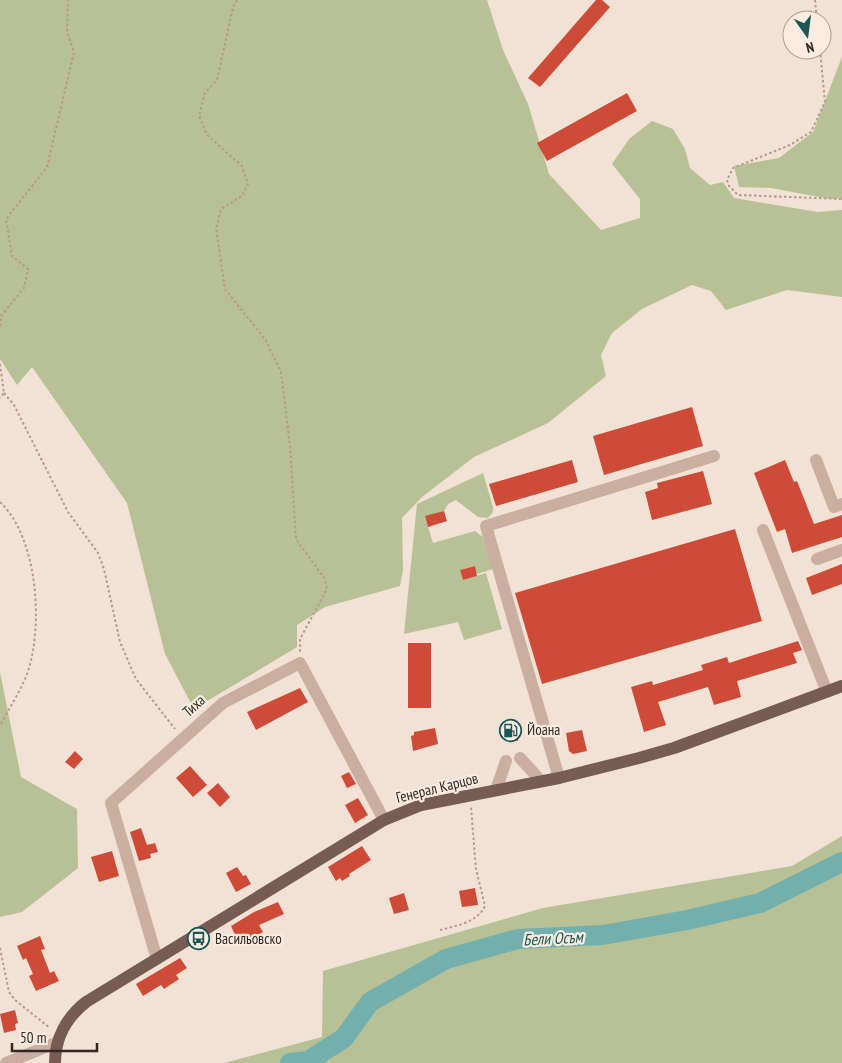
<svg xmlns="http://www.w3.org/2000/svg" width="842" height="1063" font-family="'PT Sans Narrow',sans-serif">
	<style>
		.green { fill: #b7c195 }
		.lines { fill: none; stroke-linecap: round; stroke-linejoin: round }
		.river { stroke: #73b0ad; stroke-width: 20 }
		.building { fill: #ce4c37 }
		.path { stroke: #b6998b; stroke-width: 2; stroke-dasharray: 2.5 2.5; stroke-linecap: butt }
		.minor { stroke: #caafa1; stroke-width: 12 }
		.major { stroke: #775c54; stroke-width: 12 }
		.labels { text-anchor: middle; stroke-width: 4.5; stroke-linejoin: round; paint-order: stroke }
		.street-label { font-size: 15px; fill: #342724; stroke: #faece1 }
		.poi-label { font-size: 15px; fill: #342724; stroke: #faece1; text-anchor: start }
		.water-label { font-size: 16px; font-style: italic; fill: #185755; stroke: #faece1 }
	</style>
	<rect width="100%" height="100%" fill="#f2e1d5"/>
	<g class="green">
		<polygon points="0,0 487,0 503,50 528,104 549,174 601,230 640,218 640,199 612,164 629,139 652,121 673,129 685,149 690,168 710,185 723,182 734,198 818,212 842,210 842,297 787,290 726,310 711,291 692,285 642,309 612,333 601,355 606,376 548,423 474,457 422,497 402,518 403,570 400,586 325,607 297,625 297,647 194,709 165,654 127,503 32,367 17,385 0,359"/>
		<polygon points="842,57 842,198 830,199 771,188 739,187 734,166 779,158 813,132"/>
		<polygon points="483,473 493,507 493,512 488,518 478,517 456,500 448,504 444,511 425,517 433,543 475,531 483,537 493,569 477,574 474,566 460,570 463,580 486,573 502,629 464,640 458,622 404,634 417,504"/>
		<polygon points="0,672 21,777 77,809 78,868 22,912 0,917"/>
		<polygon points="842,836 842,1063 224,1063 322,1037 323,971 543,908 792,866"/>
	</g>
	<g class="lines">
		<polyline class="river" points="290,1063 308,1061 344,1038 370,1002 446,959 518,939 603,935 687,920 760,903 842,862"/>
	</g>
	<g class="building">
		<polygon points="596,0 602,0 610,7 540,87 528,78"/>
		<polygon points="627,93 637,111 547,161 537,143"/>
		<polygon points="692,407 703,446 604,475 593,436"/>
		<polygon points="572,460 578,482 496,506 489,484"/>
		<polygon points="785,460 794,482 797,481 814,524 842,515 842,537 792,553 785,529 777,532 754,473"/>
		<polygon points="703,471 712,504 652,520 645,492 658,488 657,483"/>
		<polygon points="444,511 447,521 428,527 425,516"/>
		<polygon points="735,529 762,621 542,684 515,593"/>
		<polygon points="842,564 842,584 812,595 806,578"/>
		<polygon points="475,566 477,576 463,580 460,570"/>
		<polygon points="798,641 802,650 793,653 797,663 737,681 741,697 714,705 708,687 658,702 666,725 644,732 631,687 652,681 653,685 703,670 701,665 727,657 729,663"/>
		<rect x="408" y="643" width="23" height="65"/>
		<polygon points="300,688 308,702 256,730 247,712"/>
		<polygon points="503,723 519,724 518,741 503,737"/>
		<polygon points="435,728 438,744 413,751 411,736 414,735 414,732"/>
		<polygon points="582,730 587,751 573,754 569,751 566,733"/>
		<polygon points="75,751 83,759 74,769 65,762"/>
		<polygon points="190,766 207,785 193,797 176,778"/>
		<polygon points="349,772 356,784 347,788 341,776"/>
		<polygon points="218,783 230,797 220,807 207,793"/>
		<polygon points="358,798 368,815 355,823 345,805"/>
		<polygon points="141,828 147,845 155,843 158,852 150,854 151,858 139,861 130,832"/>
		<polygon points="362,846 371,860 349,874 350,876 342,881 340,878 336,881 328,867"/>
		<polygon points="112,851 119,876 99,882 91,857"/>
		<polygon points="237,867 243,876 246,875 251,884 236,892 226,873"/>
		<polygon points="475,888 478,905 462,907 459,891"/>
		<polygon points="404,893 409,910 394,914 389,898"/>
		<polygon points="278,902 284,914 259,925 263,932 240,946 231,926 254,912"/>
		<polygon points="40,936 45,949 41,950 50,973 54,971 59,981 36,991 29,976 33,974 26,958 23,960 17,946"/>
		<polygon points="180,958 187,968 176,975 179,979 164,989 161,985 143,996 136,984"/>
		<polygon points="15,1010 18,1023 15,1024 16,1030 4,1033 0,1014"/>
	</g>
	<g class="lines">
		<g class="path">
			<polyline points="237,0 233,7 217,80 205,93 199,116 207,135 242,166 248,184 242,196 221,209 216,229 225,289 265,339 281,372 290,446 296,539 325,579 327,589 300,639 300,653"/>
			<polyline points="815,0 817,20"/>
			<polyline points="820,50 825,102 811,132 790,145 733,168 727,180 729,186 738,195 842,199"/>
			<polyline points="0,326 1,316 24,288 28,269 12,256 6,219 47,167 74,52 67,32 68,0"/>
			<polyline points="0,364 4,393 0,398"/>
			<polyline points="4,393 14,405 68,512 98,553 104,569 120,642 136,679 175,729"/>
			<path d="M0,502C37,537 43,621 29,668C23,688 9,708 0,726"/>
			<path d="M440,930C456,926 478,922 485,906L476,869L471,807"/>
			<polyline points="0,948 9,992 15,1000 50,1028"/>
		</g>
		<g class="minor">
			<polyline points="816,460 834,507 842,504"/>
			<polyline points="763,530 827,692"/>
			<polyline points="817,559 842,550"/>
			<polyline points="520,758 541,781"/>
			<polyline points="559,778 486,526 714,456"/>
			<polyline points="496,790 506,761"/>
			<polyline points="157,959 111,803 223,703 300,663 384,820"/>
			<polyline points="6,1063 58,1042"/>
		</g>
		<path class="major" d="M55,1063C55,1038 67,1017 86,1002L384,820L421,805L559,778L639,758L674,748L842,686"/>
	</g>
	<defs>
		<symbol id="fuel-ring" viewBox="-11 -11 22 22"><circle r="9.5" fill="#faece1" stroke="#185755" stroke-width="1.5"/><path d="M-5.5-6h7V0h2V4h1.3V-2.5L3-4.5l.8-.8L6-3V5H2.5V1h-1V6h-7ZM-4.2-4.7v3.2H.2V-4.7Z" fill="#185755"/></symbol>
		<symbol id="bus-ring" viewBox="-11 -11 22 22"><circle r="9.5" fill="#faece1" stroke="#185755" stroke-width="1.5"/><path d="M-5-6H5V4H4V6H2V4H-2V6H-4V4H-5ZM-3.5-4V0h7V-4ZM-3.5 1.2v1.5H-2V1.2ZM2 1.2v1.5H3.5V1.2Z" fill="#185755"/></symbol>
	</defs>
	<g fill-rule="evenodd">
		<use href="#fuel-ring" x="498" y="718" width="25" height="25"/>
		<use href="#bus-ring" x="186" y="926" width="25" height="25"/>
	</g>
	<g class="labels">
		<g class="street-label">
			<text transform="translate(194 706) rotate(-42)" y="5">Тиха</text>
			<text transform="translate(437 788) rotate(-14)" y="5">Генерал Карцов</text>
		</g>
		<g class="poi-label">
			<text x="527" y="735">Йоана</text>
			<text x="215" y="944">Васильовско</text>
		</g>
		<g class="water-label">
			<text transform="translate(553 938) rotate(-3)" y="6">Бели Осъм</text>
		</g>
	</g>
	<g transform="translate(807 35) rotate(166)"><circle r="24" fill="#faece1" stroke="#ab9d95"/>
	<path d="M0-4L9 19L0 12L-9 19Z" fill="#185755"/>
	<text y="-8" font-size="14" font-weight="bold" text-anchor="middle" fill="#342724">N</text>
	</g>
	<path d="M12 1043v8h85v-8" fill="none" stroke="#342724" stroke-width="2.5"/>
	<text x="20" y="1043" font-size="15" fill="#342724" stroke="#faece1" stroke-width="4" paint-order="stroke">50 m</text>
</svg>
